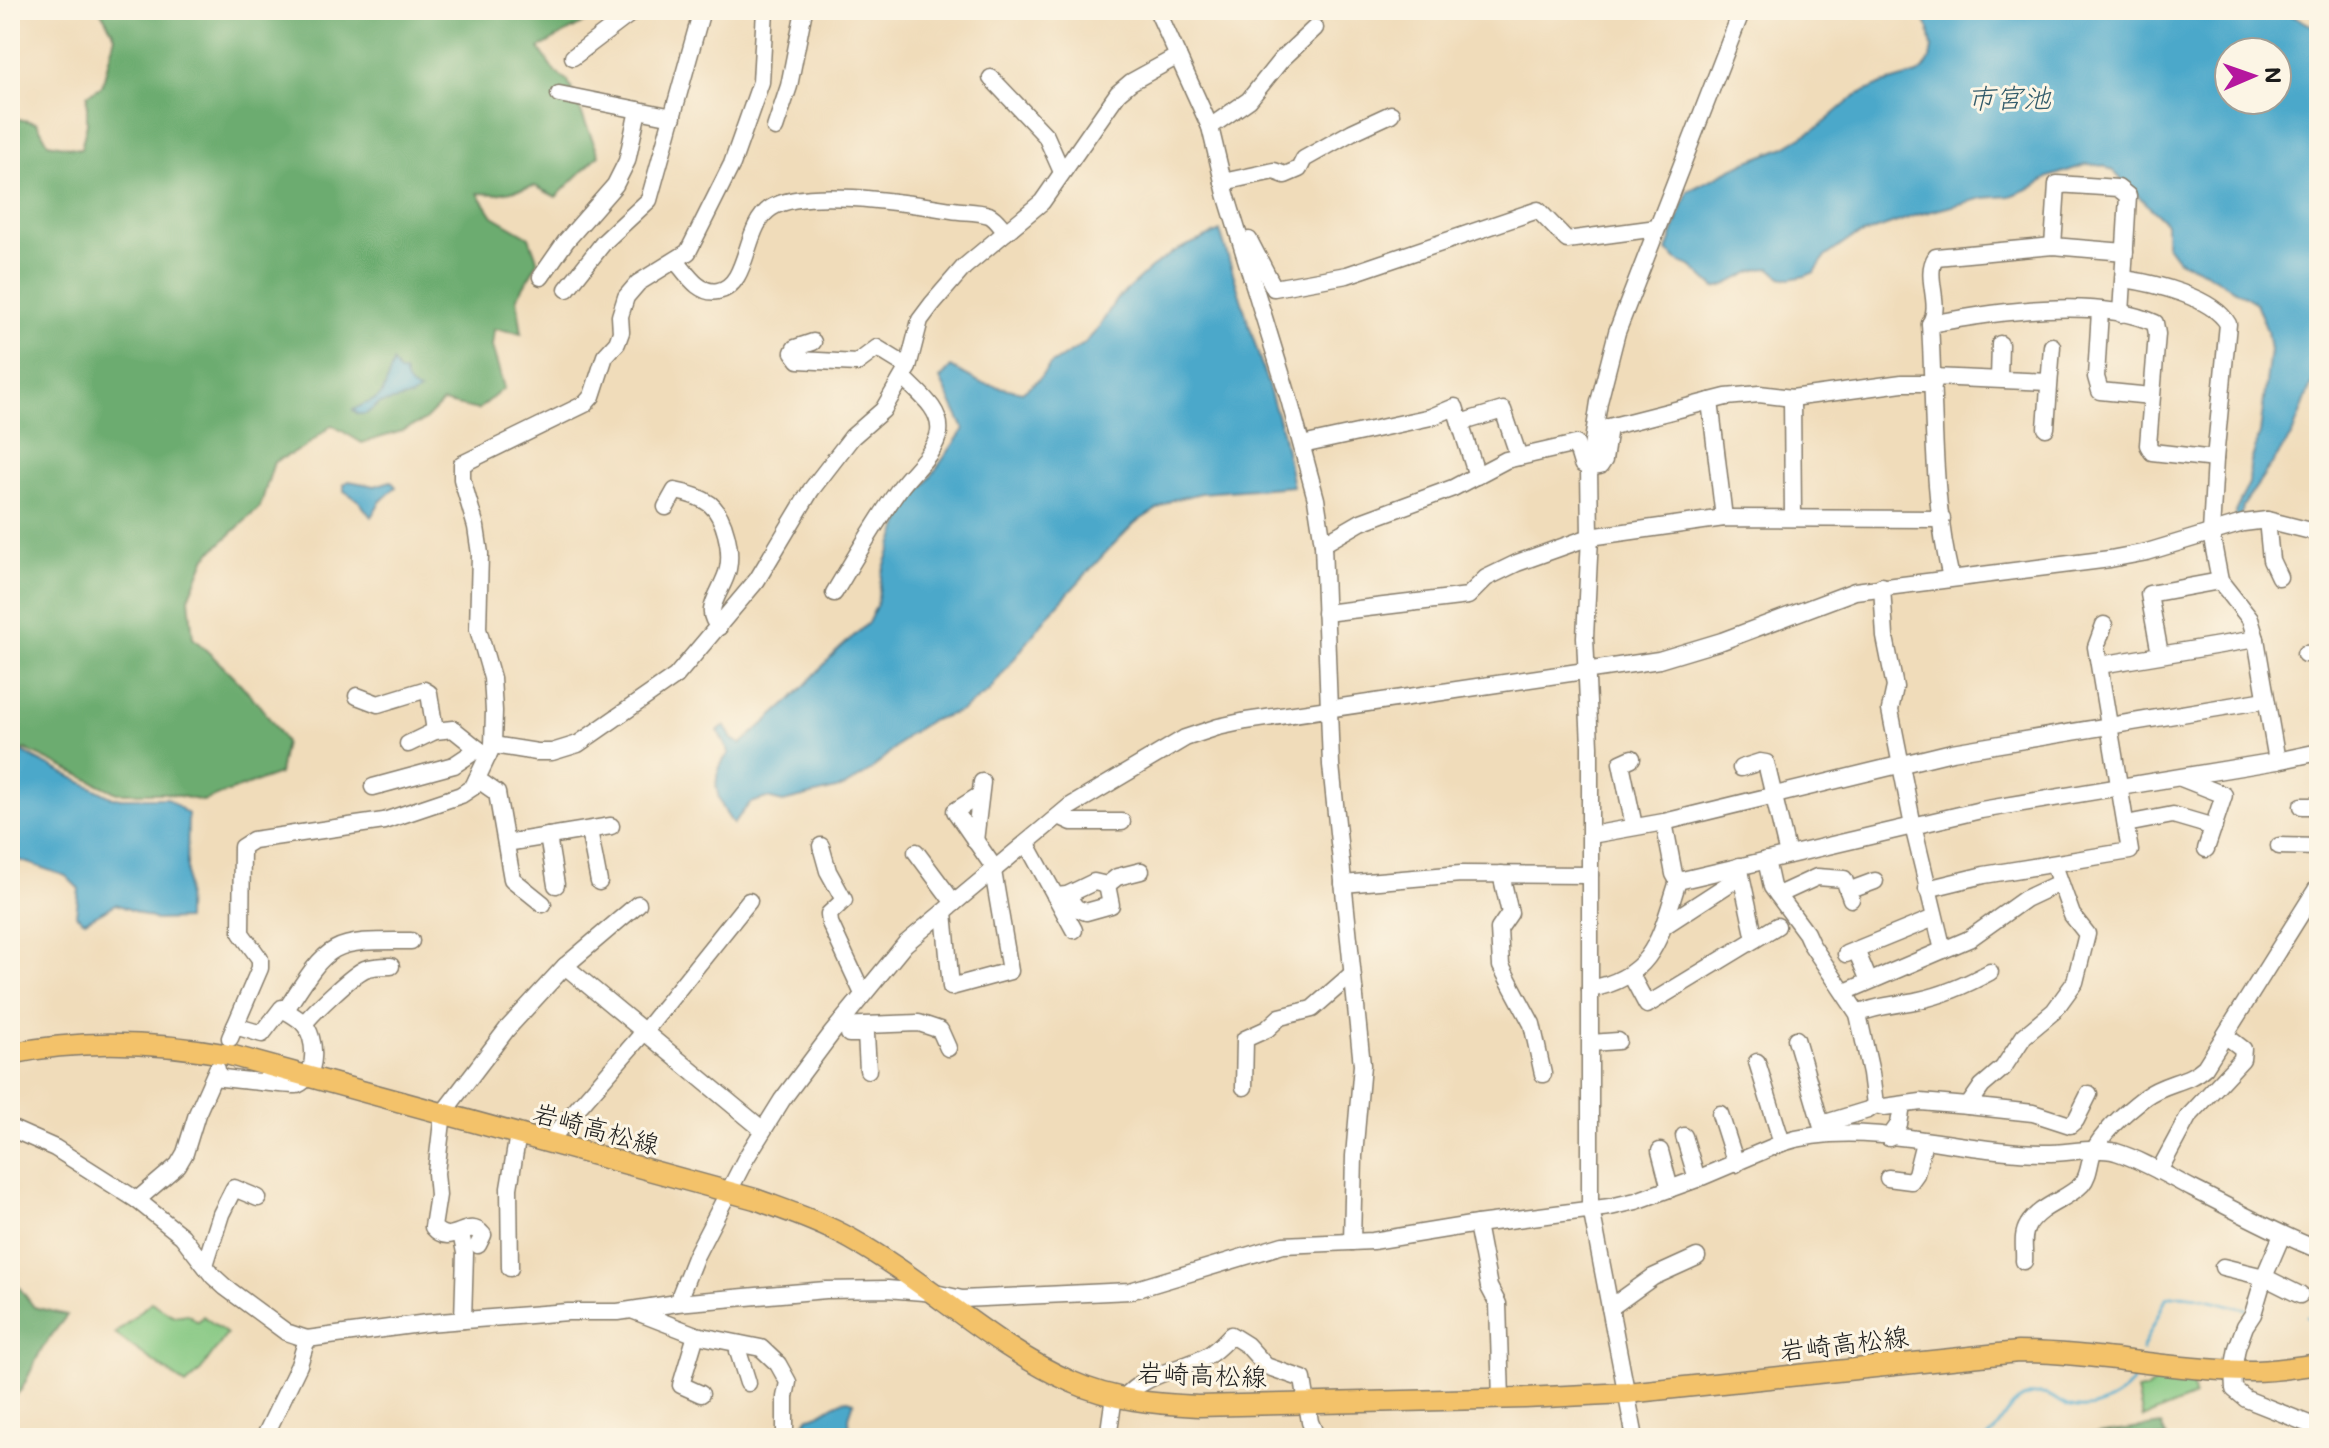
<svg xmlns="http://www.w3.org/2000/svg" width="2329" height="1448" font-family="Mali,'Klee One',sans-serif">
	<style>
		.green { fill: #85c882; stroke: #50724f; stroke-width: 2 }
		.forest { fill: #6cac70; stroke: #446446; stroke-width: 2 }
		.water { fill: #4ca8ca; stroke: #346273; stroke-width: 2; fill-rule: evenodd }
		.lines { fill: none; stroke-linecap: round; stroke-linejoin: round }
		.stream { stroke: #4ca8ca; stroke-width: 3 }
		.minor-casing { stroke: #867c6b; stroke-width: 19 }
		.major-casing { stroke: #867c6b; stroke-width: 23 }
		.minor { stroke: #fff; stroke-width: 16 }
		.major { stroke: #f3c26a; stroke-width: 20 }
		.labels { text-anchor: middle; stroke-width: 6; stroke-linejoin: round; paint-order: stroke }
		.street-label { font-size: 26px; fill: #1c1c1c; stroke: #fcf5e5 }
		.water-label { font-size: 28px; font-style: italic; fill: #325b6a; stroke: #fcf5e5 }
	</style>
	<rect width="100%" height="100%" fill="#fcf5e5"/>
	<filter id="ink" filterUnits="userSpaceOnUse"><feTurbulence type="fractalNoise" baseFrequency=".0125" numOctaves="2"/><feDisplacementMap in="SourceGraphic" scale="16" xChannelSelector="R" yChannelSelector="G"/><feConvolveMatrix kernelMatrix="1 2 1 2 8 2 1 2 1" color-interpolation-filters="sRGB"/></filter>
	<filter id="wash" filterUnits="userSpaceOnUse"><feTurbulence type="fractalNoise" baseFrequency=".006" numOctaves="4" result="noise"/><feDisplacementMap in="SourceGraphic" scale="32" xChannelSelector="R" yChannelSelector="G"/><feGaussianBlur stdDeviation="1.8" result="paint"/><feColorMatrix in="noise" values="0 0 0 0 0 0 0 0 0 0 0 0 0 0 0 0 0 1.4 0 .05"/><feComposite in="paint" operator="in"/></filter>
	<g filter="url(#wash)">
		<rect width="100%" height="100%" fill="#f0dcba"/>
		<g class="green">
			<polygon points="151,1302 174,1316 188,1314 198,1322 203,1316 227,1334 199,1373 186,1385 115,1334"/>
			<polygon points="2161,1377 2170,1378 2193,1386 2194,1397 2143,1418 2137,1391 2147,1389"/>
		</g>
		<g class="forest">
			<path d="M100,10H590L587,21L539,48L555,72L568,81L599,155L556,197L535,186L497,194L478,193L493,216L529,237L538,262L517,298L522,333L494,329L492,346L504,388L478,410L443,402L424,421L399,432L362,443L332,425L304,448L274,462L260,507L206,557L189,598L193,638C228,670 261,701 285,742L279,774L203,801L165,793H117L25,749L10,754V122L19,119L37,123L48,143L81,149L87,123V95L102,86L115,36Z"/>
			<polygon points="10,1275 34,1307 67,1315 42,1348 22,1389 10,1401"/>
			<polygon points="2161,1425 2167,1438 2084,1438 2090,1435"/>
		</g>
		<g class="water">
			<path d="M1919,10H2281L2319,29V377L2311,385L2292,435L2243,506L2241,517L2237,519L2235,512L2249,483L2250,465L2260,433L2270,350L2267,331L2256,303L2205,272L2178,260L2166,244V223L2113,171L2104,166L2088,164L2049,177L2033,187L2011,196L1983,198L1917,215L1852,238L1825,257L1815,272L1805,276L1790,279L1781,277L1771,268C1746,268 1736,285 1715,288L1691,266L1680,262L1667,251L1688,191L1746,162L1785,147L1820,126L1855,96L1882,84L1917,74L1924,69L1930,59L1932,48L1929,29ZM2229,52H2277V100H2229Z"/>
			<path d="M1220,231L1282,431L1293,486L1201,493L1172,500L1135,523L1108,550L1051,612L989,691L961,711L930,721L908,735L870,771L844,787L783,802L767,798L750,803L733,824C716,801 708,777 729,753L718,731L725,726L732,739L741,744L792,699L835,653L868,623L877,604L882,573L902,518L964,429L940,379L951,367L981,383L1022,392L1039,379L1050,365L1084,344L1098,329L1115,301L1151,268L1175,251Z"/>
			<path d="M393,363L399,372H404C406,382 409,387 419,391L411,397L379,404L366,414H358L353,410C378,395 380,406 389,375C390,371 392,367 393,363Z"/>
			<polygon points="349,481 375,486 391,481 396,487 380,502 371,517 358,500 344,491 344,484"/>
			<polygon points="22,752 113,798 167,798 188,814 186,919 156,920 116,904 85,921 76,915 79,889 66,876 10,857 10,758"/>
			<path d="M848,1400L854,1402L849,1417L850,1438H798V1432L809,1417C824,1415 833,1401 848,1400Z"/>
		</g>
		<g class="lines">
			<g class="stream">
				<polyline points="2307,1317 2319,1322"/>
				<path d="M2142,1350L2166,1298C2183,1289 2227,1305 2246,1309"/>
				<path d="M1988,1438C2004,1424 2007,1401 2031,1395C2052,1390 2055,1403 2071,1407C2095,1413 2131,1395 2137,1371"/>
			</g>
		</g>
	</g>
	<g filter="url(#ink)">
		<g class="lines">
			<defs>
				<g id="minor">
					<polyline points="1157,10 1210,127 1226,194 1289,399 1316,499 1323,544 1331,765 1362,1065 1354,1156 1352,1242"/>
					<polyline points="2315,10 2319,12"/>
					<polyline points="573,57 635,10"/>
					<polyline points="991,78 1046,136 1062,172"/>
					<polyline points="559,94 673,117"/>
					<polyline points="1210,127 1249,100 1281,60 1315,28"/>
					<polyline points="775,128 789,86 804,10"/>
					<polyline points="1223,182 1274,171 1285,175 1299,169 1304,159 1352,132 1391,114"/>
					<polyline points="1249,240 1274,288 1347,275 1538,210 1567,240 1657,228"/>
					<polyline points="2053,246 2057,184 2118,188 2128,196 2121,314"/>
					<path d="M676,261C687,274 699,295 718,291C750,285 743,226 771,208C805,186 912,204 952,210C964,212 978,211 989,215C996,218 1001,227 1006,232"/>
					<polyline points="541,277 566,241 615,185 627,161 638,110"/>
					<path d="M2124,279C2153,283 2213,297 2228,324L2215,459L2211,533L2220,581L2250,619L2256,639L2277,761"/>
					<polyline points="567,289 604,242 649,200 702,10"/>
					<polyline points="2100,311 2096,377 2100,391 2151,396"/>
					<path d="M1930,324C1943,304 1923,276 1936,257L2053,246L2125,252"/>
					<polyline points="813,342 795,348 793,352 799,360 857,363 877,348 908,367"/>
					<polyline points="1933,377 2049,382"/>
					<polyline points="1999,379 2000,344"/>
					<polyline points="1792,398 1793,516"/>
					<polyline points="1710,401 1724,518"/>
					<polyline points="1460,423 1503,410 1519,457"/>
					<polyline points="2046,428 2052,346"/>
					<polyline points="1302,445 1431,417 1455,407 1477,476"/>
					<path d="M666,507L675,491C686,493 700,497 710,504C725,517 732,550 728,569C725,583 714,597 712,610C711,617 715,622 719,627"/>
					<polyline points="2267,520 2271,560 2279,577"/>
					<polyline points="1323,544 1361,522 1453,488 1506,460 1576,444 1582,464 1589,468 1600,466 1604,460 1609,427 1726,397 1759,394 1792,398 1902,383 1934,383"/>
					<path d="M1951,578C1931,495 1935,408 1930,324C1993,312 2096,296 2155,323L2157,334L2148,445L2152,452L2215,459"/>
					<polyline points="1882,586 1885,637 1895,687 1890,710 1913,826 1943,950"/>
					<path d="M834,593C855,558 876,521 900,488C912,471 935,454 939,432C942,409 917,392 903,377"/>
					<polyline points="1325,613 1468,596 1486,578 1517,563 1590,537 1724,518 1942,519"/>
					<polyline points="2160,654 2149,594 2220,581"/>
					<polyline points="2305,654 2319,653"/>
					<polyline points="2100,665 2256,639"/>
					<polyline points="357,696 378,704 424,690 429,693 435,731"/>
					<polyline points="408,744 435,731 453,729 478,749"/>
					<polyline points="493,745 537,752 552,752 578,744 676,676 757,580 811,490 852,437 883,410 908,367 920,320 932,304 964,267 1042,202 1118,93 1131,82 1178,56"/>
					<polyline points="1632,758 1621,763 1634,826"/>
					<polyline points="1741,768 1760,762 1766,763 1788,855"/>
					<polyline points="2181,778 2224,795 2206,849"/>
					<polyline points="477,779 497,793 512,879 543,904"/>
					<polyline points="373,787 454,765 478,749 488,756"/>
					<polyline points="980,795 955,811 995,869"/>
					<polyline points="2302,806 2319,806"/>
					<polyline points="1059,816 1072,822 1122,822"/>
					<polyline points="1664,822 1674,874 1678,881"/>
					<polyline points="2126,824 2173,815 2214,827"/>
					<polyline points="589,830 599,882"/>
					<polyline points="1591,835 1664,822 1952,752 2266,700"/>
					<polyline points="548,836 556,885"/>
					<polyline points="975,841 982,782"/>
					<polyline points="506,843 611,826"/>
					<polyline points="1027,844 1074,930"/>
					<polyline points="821,846 828,871 844,900 829,914 830,923 863,994"/>
					<polyline points="2279,846 2319,847"/>
					<polyline points="916,852 954,903"/>
					<polyline points="1766,860 1772,887 1806,933 1811,944 1858,1014 1871,1073 1875,1105 1868,1110 1822,1124"/>
					<polyline points="1739,866 1755,939"/>
					<polyline points="1501,874 1510,913 1499,929 1501,966 1532,1024 1543,1074"/>
					<polyline points="1343,884 1461,874 1590,875"/>
					<polyline points="1927,889 1984,875 2130,851 2096,647 2104,625"/>
					<polyline points="1848,891 1875,881"/>
					<polyline points="1067,895 1076,908 1086,912 1111,905 1107,885"/>
					<polyline points="1778,895 1817,877 1844,879 1851,899"/>
					<polyline points="1055,896 1067,895 1094,882 1107,885 1117,877 1141,871"/>
					<polyline points="944,912 951,987 1010,971 993,871"/>
					<polyline points="1664,926 1741,876"/>
					<polyline points="1856,950 1869,981"/>
					<polyline points="1846,954 1934,918"/>
					<polyline points="565,966 763,1130"/>
					<polyline points="1631,975 1647,1005 1777,926"/>
					<path d="M1590,989C1655,977 1660,936 1678,881L1981,810L2277,761L2319,752"/>
					<polyline points="1845,992 1969,939 2025,899 2059,883"/>
					<path d="M285,1011C329,943 328,940 411,941"/>
					<path d="M1858,1014C1877,1005 1899,1005 1919,1000C1944,995 1968,984 1990,972"/>
					<path d="M304,1024C313,1012 352,975 365,969C373,966 382,966 391,966"/>
					<polyline points="838,1026 919,1023 940,1030 948,1048"/>
					<polyline points="849,1034 866,1034 868,1070"/>
					<polyline points="230,1038 260,968 260,959 241,933 242,847 253,840 384,821 461,795 473,787 493,745 494,711 492,678 478,629 480,554 476,527 462,479 462,464 585,404 592,396 605,356 617,343 621,332 620,316 626,297 638,283 688,252 732,164 761,82 765,10"/>
					<polyline points="1796,1039 1824,1134"/>
					<polyline points="1591,1043 1618,1041"/>
					<polyline points="1757,1062 1782,1143"/>
					<path d="M214,1077C224,1078 292,1086 297,1085C318,1077 317,1037 303,1023C297,1017 288,1013 282,1008L262,1034L235,1026"/>
					<polyline points="1244,1087 1245,1039 1267,1029 1280,1017 1312,1009 1352,974"/>
					<polyline points="1875,1105 1884,1107 1921,1102 1968,1106 2033,1113 2070,1125 2076,1120 2089,1094"/>
					<polyline points="1968,1106 1982,1086 2003,1068 2024,1036 2054,1011 2075,982 2087,934 2072,915 2054,865"/>
					<polyline points="1720,1114 1736,1164"/>
					<path d="M10,1128L55,1148L137,1200L182,1236L213,1276L225,1287L286,1332L307,1339L427,1323L568,1312H618L677,1303L826,1290L887,1289L935,1293L962,1299L1130,1291L1283,1245L1373,1241L1477,1224L1610,1207L1636,1201L1697,1179L1782,1143C1860,1117 1961,1153 2043,1153C2065,1154 2094,1146 2116,1152C2142,1160 2168,1176 2193,1189C2235,1210 2275,1233 2319,1250"/>
					<polyline points="1684,1136 1697,1179"/>
					<polyline points="1889,1138 1899,1124 1902,1106"/>
					<polyline points="554,1144 556,1133 644,1032 749,901"/>
					<polyline points="1660,1151 1670,1189"/>
					<polyline points="2159,1171 2188,1117 2242,1059 2243,1049 2226,1036"/>
					<polyline points="1888,1178 1911,1181 1916,1174 1924,1142"/>
					<polyline points="137,1200 178,1165 185,1153 197,1114 217,1069"/>
					<polyline points="1477,1224 1489,1287 1498,1304 1501,1399"/>
					<polyline points="461,1233 465,1253 463,1320"/>
					<polyline points="2282,1235 2264,1277 2253,1314 2245,1326 2237,1348 2233,1371 2234,1389 2246,1399 2319,1428"/>
					<path d="M478,1245L483,1235C467,1216 452,1249 433,1227L438,1195L436,1173L443,1113L507,1029L565,966L638,904"/>
					<path d="M2024,1261C2025,1249 2021,1236 2028,1225C2040,1205 2067,1200 2082,1184C2090,1175 2089,1160 2094,1150C2104,1131 2128,1110 2145,1097C2165,1082 2188,1083 2205,1067L2319,885"/>
					<polyline points="205,1265 221,1214 234,1188 258,1198"/>
					<polyline points="2223,1267 2264,1277 2300,1295"/>
					<polyline points="510,1268 509,1188 518,1134"/>
					<polyline points="677,1303 696,1255 746,1158 782,1100 832,1033 905,944 1069,807 1185,738 1218,727 1246,721 1659,660 1722,641 1855,591 2110,559 2147,552 2243,523 2267,520 2319,533"/>
					<polyline points="1610,1308 1653,1277 1697,1257"/>
					<polyline points="634,1311 696,1335 761,1348 778,1364 788,1382 785,1397 785,1438"/>
					<polyline points="696,1335 681,1385 701,1394"/>
					<polyline points="739,1344 738,1351 748,1383"/>
					<path d="M1124,1398C1145,1373 1179,1371 1207,1356C1216,1351 1224,1342 1231,1335L1247,1345L1266,1366L1303,1379L1310,1422L1317,1438"/>
					<polyline points="264,1438 299,1365 307,1339"/>
					<polyline points="1108,1438 1114,1396"/>
					<polyline points="1635,1438 1590,1203 1590,746 1585,637 1590,537 1589,468 1599,402 1617,332 1742,10"/>
				</g>
				<path id="major" d="M10,1054C83,1038 157,1042 230,1055L755,1199C787,1211 821,1222 851,1239C928,1282 992,1347 1072,1382C1112,1400 1155,1404 1198,1406L1525,1398L1627,1393L2018,1352C2097,1352 2173,1371 2252,1371C2274,1371 2297,1367 2319,1364"/>
			</defs>
			<use href="#minor" class="minor-casing"/>
			<use href="#major" class="major-casing"/>
			<use href="#minor" class="minor"/>
			<use href="#major" class="major"/>
		</g>
	</g>
	<g class="labels">
		<g class="street-label">
			<text transform="translate(596 1129) rotate(15)" y="9">岩崎高松線</text>
			<text transform="translate(1844 1344) rotate(-7)" y="9">岩崎高松線</text>
			<text transform="translate(1202 1375) rotate(2)" y="9">岩崎高松線</text>
		</g>
		<g class="water-label">
			<text x="2009" y="108">市宮池</text>
		</g>
	</g>
	<rect width="2329" height="1448" fill="none" stroke="#fcf5e5" stroke-width="40"/>
	<g transform="translate(2253 76) rotate(88)"><circle r="38" fill="#fcf5e5" stroke="#a29e95" stroke-width="2"/>
	<path d="M0-6L14 30L0 20L-14 30Z" fill="#b5179e"/>
	<text y="-12" font-size="22" font-weight="bold" text-anchor="middle" fill="#1c1c1c">N</text>
	</g>
</svg>
